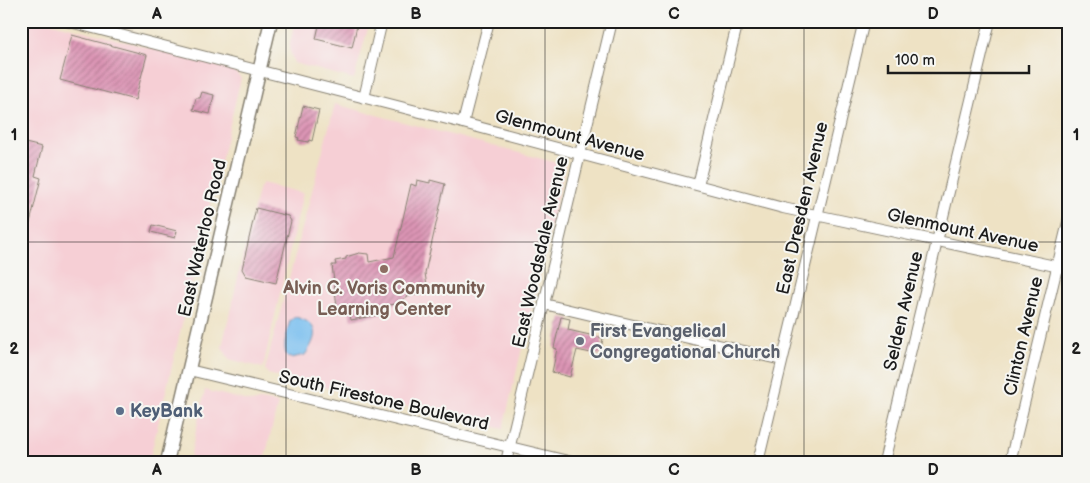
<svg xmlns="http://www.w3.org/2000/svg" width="1090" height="483" font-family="'Balsamiq Sans',sans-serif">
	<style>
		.built { fill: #f6cfd5 }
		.water { fill: #78beef; stroke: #4a6d86 }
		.building { fill: url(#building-hatch) }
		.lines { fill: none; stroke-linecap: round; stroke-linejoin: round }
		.minor-casing { stroke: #857f70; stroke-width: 12 }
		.major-casing { stroke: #857f70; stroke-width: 15 }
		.minor { stroke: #fff; stroke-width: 10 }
		.major { stroke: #fff; stroke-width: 12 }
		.grid { fill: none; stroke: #1c1c1c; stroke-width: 1; stroke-opacity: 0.55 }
		.education-dot { fill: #8d6e63; stroke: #f6f6f2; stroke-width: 2 }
		.worship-dot { fill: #6b7280; stroke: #f6f6f2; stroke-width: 2 }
		.service-dot { fill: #5c6f8a; stroke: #f6f6f2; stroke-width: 2 }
		.labels { text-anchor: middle; stroke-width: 4; stroke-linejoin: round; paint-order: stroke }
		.street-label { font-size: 18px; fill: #1c1c1c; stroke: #f6f6f2 }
		.education-label { font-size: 18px; font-weight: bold; fill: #785e54; stroke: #f6f6f2 }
		.worship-label { font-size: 18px; font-weight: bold; fill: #5b616d; stroke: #f6f6f2; text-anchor: start }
		.service-label { font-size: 18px; font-weight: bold; fill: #4e5e75; stroke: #f6f6f2; text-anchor: start }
		.neatline { fill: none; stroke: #1c1c1c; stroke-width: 2 }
		.grid-label { font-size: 16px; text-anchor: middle; font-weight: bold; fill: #1c1c1c }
	</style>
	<defs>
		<pattern id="building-hatch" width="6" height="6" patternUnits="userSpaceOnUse" patternTransform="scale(1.25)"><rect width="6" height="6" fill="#dc95b5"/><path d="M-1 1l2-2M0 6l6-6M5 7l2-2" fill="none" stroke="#b27992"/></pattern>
	</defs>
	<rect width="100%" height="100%" fill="#f6f6f2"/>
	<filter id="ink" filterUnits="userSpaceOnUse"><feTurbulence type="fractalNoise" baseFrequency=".02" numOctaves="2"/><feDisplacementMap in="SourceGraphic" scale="10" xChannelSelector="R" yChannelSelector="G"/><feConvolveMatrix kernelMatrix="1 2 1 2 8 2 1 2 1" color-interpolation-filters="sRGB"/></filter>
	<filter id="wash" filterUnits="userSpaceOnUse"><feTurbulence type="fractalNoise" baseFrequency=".0096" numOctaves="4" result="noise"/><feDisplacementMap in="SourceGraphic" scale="20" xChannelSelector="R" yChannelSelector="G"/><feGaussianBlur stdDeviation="1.12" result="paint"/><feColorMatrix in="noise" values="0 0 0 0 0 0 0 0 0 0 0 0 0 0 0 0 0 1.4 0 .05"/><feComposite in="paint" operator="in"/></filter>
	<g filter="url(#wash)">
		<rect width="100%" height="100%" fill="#eee2c4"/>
		<g class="built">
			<polygon points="21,21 45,21 217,65 234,71 241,78 149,462 21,462"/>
			<polygon points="295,21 370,21 354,79 294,63 289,48"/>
			<polygon points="335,104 565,165 503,429 268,374 265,369"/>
			<polygon points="262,183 303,193 263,368 229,359 222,347 258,190"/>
			<polygon points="205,390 252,402 260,400 278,403 264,462 189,462"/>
		</g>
		<path class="water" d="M295,317C320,323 318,337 305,355L291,358L287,357C282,346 287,332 290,321Z"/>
		<g id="blocks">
			<g class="building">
				<polygon points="320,21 358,21 352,48 316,39"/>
				<polygon points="72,35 147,55 135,100 60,80"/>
				<polygon points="202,92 214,95 210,114 193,110 196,98 200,98"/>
				<polygon points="303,106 319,110 312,141 309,140 308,142 298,140 299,138 296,137"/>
				<polygon points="21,142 42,147 35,176 41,178 24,247 21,247"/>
				<polygon points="417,180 430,183 430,180 445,184 425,273 428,293 408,296 396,304 389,305 389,307 382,308 383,314 351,320 349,310 345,311 344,306 337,307 332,265 336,265 335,261 346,259 346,257 359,253 368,254 369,262 394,257 411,184 416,186"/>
				<polygon points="256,208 288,216 291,221 276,283 246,276 242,269"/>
				<polygon points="153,225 177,231 175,238 151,232"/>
				<polygon points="561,317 570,319 568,330 603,338 600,355 577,350 570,377 552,372 557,349 554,348"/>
			</g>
		</g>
	</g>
	<g filter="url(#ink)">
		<use href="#blocks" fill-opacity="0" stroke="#857f70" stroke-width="1"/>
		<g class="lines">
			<defs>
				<g id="minor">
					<polyline points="66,21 463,123 783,208 1069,269"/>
					<polyline points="364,98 382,21"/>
					<polyline points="463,123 489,21"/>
					<polyline points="698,185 738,21"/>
					<polyline points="544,304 782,360"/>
					<polyline points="189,370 572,462"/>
					<polyline points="506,462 612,21"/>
					<polyline points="758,462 864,21"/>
					<polyline points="884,462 990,21"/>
					<polyline points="1010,462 1069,218"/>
				</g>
				<polyline id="major" points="167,462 271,21"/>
			</defs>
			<use href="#minor" class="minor-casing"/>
			<use href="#major" class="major-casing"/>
			<use href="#minor" class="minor"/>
			<use href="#major" class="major"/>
		</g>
	</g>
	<path class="grid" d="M286,21V462M545,21V462M804,21V462M21,242H1069"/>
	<circle class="education-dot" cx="384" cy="269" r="5"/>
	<circle class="worship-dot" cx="580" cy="341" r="5"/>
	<circle class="service-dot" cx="120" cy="411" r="5"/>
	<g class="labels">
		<g class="street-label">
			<text transform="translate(570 135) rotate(15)" y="6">Glenmount Avenue</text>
			<text transform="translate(802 208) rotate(-77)" y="6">East Dresden Avenue</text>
			<text transform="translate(963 230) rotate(12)" y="6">Glenmount Avenue</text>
			<text transform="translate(202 238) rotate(-77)" y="6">East Waterloo Road</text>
			<text transform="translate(540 252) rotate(-77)" y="6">East Woodsdale Avenue</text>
			<text transform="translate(903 311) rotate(-77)" y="6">Selden Avenue</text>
			<text transform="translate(1023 336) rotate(-77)" y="6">Clinton Avenue</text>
			<text transform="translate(384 400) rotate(13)" y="6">South Firestone Boulevard</text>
		</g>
		<g class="education-label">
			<text x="384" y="294">Alvin C. Voris Community<tspan x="384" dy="21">Learning Center</tspan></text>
		</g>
		<g class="worship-label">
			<text x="590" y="337">First Evangelical<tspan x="590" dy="21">Congregational Church</tspan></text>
		</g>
		<g class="service-label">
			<text x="130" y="417">KeyBank</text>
		</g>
	</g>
	<rect width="1090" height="483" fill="none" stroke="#f6f6f2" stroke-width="55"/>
	<path d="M888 65v8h141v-8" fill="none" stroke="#1c1c1c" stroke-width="2.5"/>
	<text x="895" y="65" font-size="15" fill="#1c1c1c" stroke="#f6f6f2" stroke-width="4" paint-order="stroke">100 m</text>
	<rect x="28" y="28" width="1034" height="428" class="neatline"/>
	<g class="grid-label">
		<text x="157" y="19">A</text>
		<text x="416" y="19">B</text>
		<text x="674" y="19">C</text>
		<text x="933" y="19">D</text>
		<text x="14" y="140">1</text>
		<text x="1076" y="140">1</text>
		<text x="14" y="354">2</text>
		<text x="1076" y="354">2</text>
		<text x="157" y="475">A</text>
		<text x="416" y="475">B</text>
		<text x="674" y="475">C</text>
		<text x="933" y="475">D</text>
	</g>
</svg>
